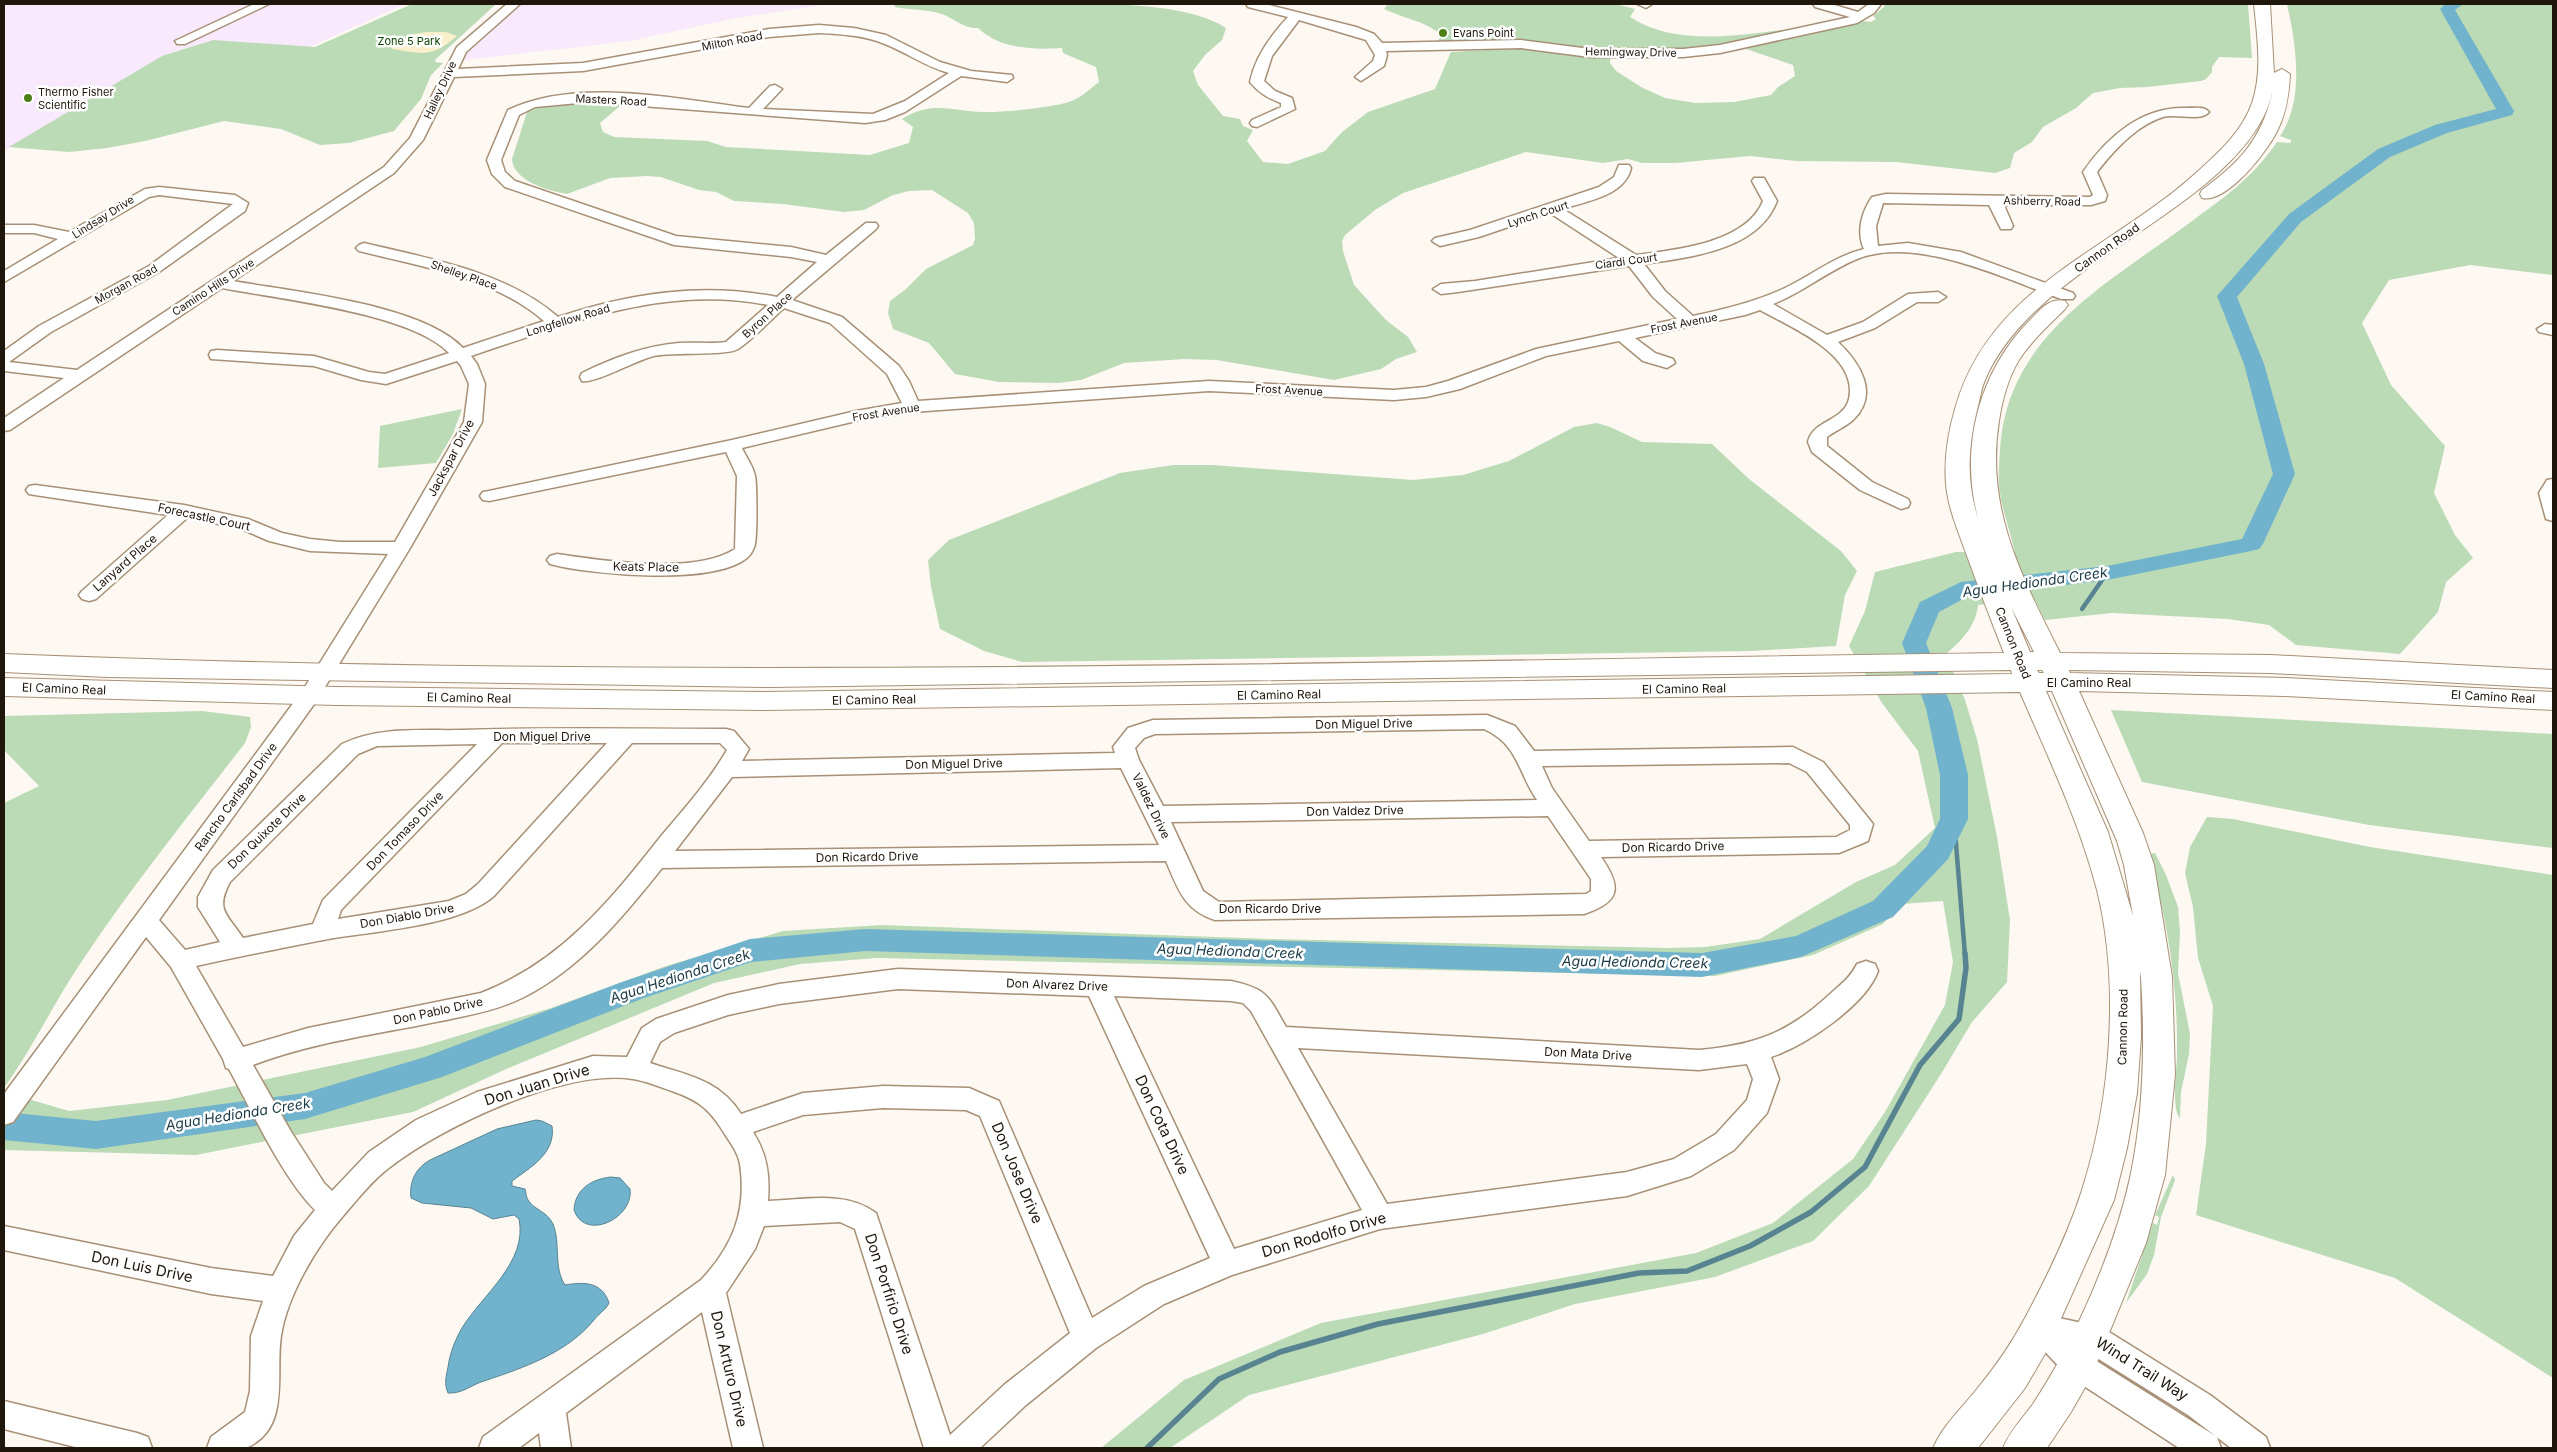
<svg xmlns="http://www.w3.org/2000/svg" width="2557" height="1452" font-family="Inter,sans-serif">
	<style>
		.commercial { fill: #f8e9fc }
		.green { fill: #bbdab6 }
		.sand { fill: #f9efca }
		.water { fill: #71b3cc; stroke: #588492 }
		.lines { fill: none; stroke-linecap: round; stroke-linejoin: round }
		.stream-far1 { stroke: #588492; stroke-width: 4.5 }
		.stream { stroke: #588492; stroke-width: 5.5 }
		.river { fill: #71b3cc; fill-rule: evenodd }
		.minor-casing { stroke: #a79076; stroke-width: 3 }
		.major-casing { stroke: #a79076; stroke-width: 2 }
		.minor { fill: #fff; fill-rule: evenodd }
		.major { fill: #fff; fill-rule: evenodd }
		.poi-dot { fill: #4c8015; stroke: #fff; stroke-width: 2 }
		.labels { text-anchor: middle; stroke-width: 5; stroke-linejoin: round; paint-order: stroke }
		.far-poi-label { font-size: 11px; fill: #1f160c; stroke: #fff; text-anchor: start }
		.far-park-label { font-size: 11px; fill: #0b4202; stroke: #fff }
		.far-street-label { font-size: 11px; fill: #1f160c; stroke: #fff }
		.street-label { font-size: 12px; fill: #1f160c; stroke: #fff }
		.water-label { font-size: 14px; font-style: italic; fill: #193944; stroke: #fff }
		.near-street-label { font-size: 15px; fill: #1f160c; stroke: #fff }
	</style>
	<rect width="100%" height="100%" fill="#fdf8f2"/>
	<g class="commercial">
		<polygon points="4,4 405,4 307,48 213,40 162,56 4,151"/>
		<polygon points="507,4 828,4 731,19 630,41 448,62"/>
	</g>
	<g class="green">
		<polygon points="412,4 495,5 436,59 435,62 443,63 431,75 421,99 394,131 349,143 320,145 281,129 224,121 145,141 107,148 69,152 9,147 162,56 213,40 315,47"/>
		<path d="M894,4C942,4 989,4 1036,4C1088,4 1184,0 1226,28L1222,40L1205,55L1193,71L1198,85L1223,116L1240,119L1243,126L1253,130L1247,141L1263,162L1288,164L1325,151L1342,132L1368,112L1435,89L1451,52L1520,48L1610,57V63L1616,71L1641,87L1665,98L1695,103L1734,102L1771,95L1778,87L1795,76L1793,65L1746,49L1863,21L1871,22L1876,19L1873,16L1884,7L1885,4H2248L2252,58L2219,57L2212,67V72L2206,79L2201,81L2147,87L2120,88L2093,93L2076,108L2043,127L2032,142L2014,153L2010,168L1995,173L1896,162L1796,161L1750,156L1675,163H1642L1628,159L1603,163L1526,152L1403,193L1375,210L1345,235L1342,241L1343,251L1354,285L1386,320L1408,337L1417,352L1396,359L1381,369L1334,380L1217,360L1184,359L1124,363L1081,380L1059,383L999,382L955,374L929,343L893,329L888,313L890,301L906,289L926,269L973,245L975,239L974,223L968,213L932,190L909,191L893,195L864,210L844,212L783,204L734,201L716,192L699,190L661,177L647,176L610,178L567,194C549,191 513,181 512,159L527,112C548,99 596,102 620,106L600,123L603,132L614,137L707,141L726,147L870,155L909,143L913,127L902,119C932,100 951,111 983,112C1000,113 1060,107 1074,100C1083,96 1091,88 1099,82L1096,67L1063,53L1062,48C1033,50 1000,49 978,28C964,29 955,19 942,14C927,9 910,10 895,7Z"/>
		<path d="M1388,4H1615L1635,9L1630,17C1677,47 1737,35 1790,29L1735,42L1667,50L1588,48L1525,41L1437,42L1442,35C1423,20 1405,19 1384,9Z"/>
		<path d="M2287,4H2553V275L2470,265L2389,280L2362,323L2391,385L2445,446L2434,493L2455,535L2473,558L2446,582L2438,612L2400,654L2296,645L2269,625L2228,619L2112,613L2045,620L2035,600L1978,605C1976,626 1962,640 1946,654L1965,700L1977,739L1997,837L2010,920L2007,982L1972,1022L1941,1074L1869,1186L1813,1241L1715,1277L1575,1304L1483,1334L1249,1395L1170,1448H1101L1184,1380L1321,1323L1696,1253L1773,1223L1853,1159L1885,1112L1945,1005L1953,962L1943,901L1901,904L1883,924L1813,955L1715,976L877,958L800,964L714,983L504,1070L413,1112L196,1155L4,1150V1092L69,1111L167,1100L421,1047L551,1008L666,966L783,931L882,925L1271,939L1669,948L1705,947L1760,939L1856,882L1895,865L1935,828L1918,751L1882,703L1849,646L1865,611L1875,572L1956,552H2015C2010,532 2003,512 2000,493C1998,480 1999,464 2000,451C2006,336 2106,285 2188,224C2223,198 2252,179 2277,142L2291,143V140L2280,136C2305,100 2296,44 2287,4Z"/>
		<polygon points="462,409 453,434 436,463 378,468 380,426"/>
		<polygon points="1597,423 1610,427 1642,442 1712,444 1749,479 1841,551 1857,571 1845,595 1836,646 1751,651 1022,662 984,651 940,629 931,587 928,560 949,540 1120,473 1173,465 1213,465 1413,480 1463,475 1509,461 1574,427"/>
		<polygon points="2111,710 2553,734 2553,848 2369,825 2142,782"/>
		<path d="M202,711L250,717L251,727L245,743C191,813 135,882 86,955C56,998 34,1046 4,1088V803L39,786L4,750V716Z"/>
		<polygon points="2207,817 2233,819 2370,847 2553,875 2553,1378 2395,1278 2196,1215 2206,1144 2213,1006 2198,958 2193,907 2185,873 2190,847"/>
		<path d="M2155,853L2166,875L2178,907L2180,932L2178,973L2190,1034L2189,1054L2181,1092L2180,1118C2171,1110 2177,1068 2177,1055C2178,986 2168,920 2148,854Z"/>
		<polygon points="2173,1175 2175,1180 2161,1217 2154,1255 2147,1274 2126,1303 2153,1223 2157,1225 2159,1217 2155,1215"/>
	</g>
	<path class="sand" d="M426,32H446L457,36C431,58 424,54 392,49C396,36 414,34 426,32Z"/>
	<g class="water">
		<path d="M536,1120L542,1121L552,1126C556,1153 531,1167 512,1181V1186L525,1189C526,1192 526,1197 528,1200C534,1210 547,1211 553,1224C561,1244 553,1267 565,1285C583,1282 602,1281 609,1303C606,1310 599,1313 594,1320C567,1353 523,1368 484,1381C471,1385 462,1394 448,1393C444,1384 446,1377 448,1367C450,1353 455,1340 462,1328C482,1295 528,1262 519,1219L514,1215L493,1219L471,1208L422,1203L411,1198C409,1181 416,1168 430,1160L497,1129Z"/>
		<path d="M611,1177L620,1178L630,1189C634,1218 585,1242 574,1210C575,1189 592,1179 611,1177Z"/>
	</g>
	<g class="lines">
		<g class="stream-far1">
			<polyline points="2082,609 2107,573"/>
			<polyline points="1954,819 1965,955"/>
		</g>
		<polyline class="stream" points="1147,1448 1219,1379 1280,1352 1378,1324 1639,1273 1687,1271 1750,1246 1811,1212 1865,1167 1920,1065 1959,1019 1966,968 1965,953"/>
		<polygon class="river" points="2445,4 2463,4 2455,10 2514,111 2512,115 2447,133 2390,157 2301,222 2237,297 2264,364 2295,474 2263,544 2259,549 2251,551 2107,580 1967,597 1939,612 1926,643 1952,708 1968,775 1968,819 1948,859 1893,917 1801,957 1702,977 865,951 751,962 644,998 442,1077 305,1119 96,1149 4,1140 4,1112 96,1121 305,1093 425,1057 622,982 750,939 865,929 1702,953 1796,936 1873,901 1927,846 1940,819 1940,775 1926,708 1902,643 1920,602 1961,582 2107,566 2242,539 2273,474 2244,364 2217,296 2289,214 2378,149 2435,125 2496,109 2440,9"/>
		<defs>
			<g id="minor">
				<polygon points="254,4 269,4 185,44 177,44 175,41"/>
				<path d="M507,4H520L466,52L458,69L583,63L769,29L819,25L854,28L886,35L940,62L971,71L1012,75L1013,78L1007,82L961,76L905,112L885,120L865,123L589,102L535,107L519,115L501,160L505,172L515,181L676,236L791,247L826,255L866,223H876L878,226L876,229L792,300L842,317L899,366L909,381L918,401L1209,381L1394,390L1426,387L1448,381L1536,349L1677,319L1653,297L1629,266L1458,292L1441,294L1433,289L1441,284L1475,281L1619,258L1550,213L1479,237L1440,246L1432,241L1435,238L1470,230L1599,187L1614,177L1619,165H1629L1631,168C1625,196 1586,201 1563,209L1636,255C1676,250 1746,243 1763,201L1752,181L1754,178H1764L1777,201C1758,251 1689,257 1644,264L1665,291L1693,316C1725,309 1755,302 1785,288C1812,275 1835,256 1864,249C1856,232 1862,211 1872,197L1886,194L2090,197L2093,195L2083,172C2107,137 2142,106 2187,108C2194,108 2204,106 2209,112C2201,122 2175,113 2163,117C2137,125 2113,151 2097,172L2107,195L2105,201L2091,205H2004L2013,226L2011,229H2001L1989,205L1883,203L1876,226L1878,246L1908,243L1961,252L2073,293L2075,296L2073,299H2061C2006,279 1916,235 1857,259C1828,271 1803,292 1773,304L1827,335L1863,322L1908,294L1938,292L1946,297L1938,302H1917L1875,328L1838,342C1860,363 1880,394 1853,420C1845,427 1835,431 1827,437V446L1872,482L1908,499L1910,503L1908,507L1901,509L1860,490L1812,452L1808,442C1811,426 1830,422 1841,412C1847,407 1850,399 1850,391C1850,351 1790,327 1760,310L1745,315L1635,338L1655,353L1673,359L1675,363L1667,368L1643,361L1619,341L1546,356L1460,389L1426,397L1394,400L1209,391L912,412L856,421L742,448C746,457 753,466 755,476C757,486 757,533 755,544C754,549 751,554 748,557C715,586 592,575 550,564L547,560L550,556L557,554C604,561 695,575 735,549L737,476L726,452L489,501L483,500L480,496L483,492L489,491L732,440L856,411L902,403L887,374L830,323L784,308C769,321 754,339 738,349C726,356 673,352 654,356C636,360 595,384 582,381L580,377L582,373C613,358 644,346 679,343C695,342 710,344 726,342L768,305C664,284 568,324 471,356L477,364L485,384L482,422L410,548L317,700L159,920L185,950L220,942L198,907V897L213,870L342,744C379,726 422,731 462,730C550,727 638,729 726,729L734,731L749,749L742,761L1115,753L1113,747L1128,728L1153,720L1487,715L1515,726L1534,751L1793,747L1823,762L1873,824L1868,841L1839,853L1601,857C1622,887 1621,902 1584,914L1215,920C1184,910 1178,889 1166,861L662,868C623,917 581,968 524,997C498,1010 470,1015 441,1021C378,1034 313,1042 253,1065L290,1130L324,1183L332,1191L369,1152L416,1120L477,1092L593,1056L627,1057L642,1028L656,1019L728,995L779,984L898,969L1231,981C1268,989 1268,996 1286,1027L1699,1050C1755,1045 1788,1033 1829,995C1840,985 1851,977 1857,964L1866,961L1875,964L1878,971C1866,1005 1805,1046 1771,1057L1779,1079L1767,1113L1734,1150L1691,1176L1627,1196L1380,1229L1232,1275L1164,1304L1096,1348L1026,1405L980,1448H924L855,1229L840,1222L764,1226L755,1249L726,1293L763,1448H733L702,1312L566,1413L571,1448H541L539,1433L519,1448H479L483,1437L701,1280C733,1246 747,1211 740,1164C738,1153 732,1145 726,1136C711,1111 701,1101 672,1091C660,1087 646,1081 633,1079C566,1068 443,1126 390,1167C372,1180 357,1200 343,1216C316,1247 287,1296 281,1336C275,1374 291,1427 248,1447C238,1452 218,1448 207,1448L211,1437L245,1412L250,1391L251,1336L263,1301L211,1294L4,1250V1226L211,1268L273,1276L294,1236L315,1210C282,1177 252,1111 229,1069L226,1068L223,1059L171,967L146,937L13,1122L4,1125V1094L303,690L388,554L310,551L269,541L239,528L187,518L96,599L89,601L82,599L79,595L82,591L168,515L35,495L29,494L26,490L29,486L35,485L184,505L248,519L282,533L310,539L340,542H395L464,422L469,384L461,366L457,361L386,384L361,380L314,366L211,359L209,355L211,351L217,350L314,356L369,372L385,374L449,353C411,313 278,299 222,288L10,430L4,431V418L64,378L4,371V351L39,326L149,266L233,204L159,195L149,197L4,282V271L58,239L34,233H4V225H34L69,232L145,189L159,187L235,195L248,203L245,211L159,272L51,332L9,362L77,370L384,167L410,138L457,47ZM819,33C838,34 859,35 877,41C902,49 923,66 949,73L905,101L873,114L763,109L782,89L775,85L770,86L749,108C676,99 577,77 508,110L487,160L492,174L505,187L674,245L791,257L817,262L777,297C702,282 630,293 558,317C505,271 430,259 364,243L359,245L356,248L359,251C422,267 493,277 544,321L463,348C421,304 294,292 233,281L394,173L423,140L454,77L583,71L769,37ZM1484,729C1519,745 1518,773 1537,800L1163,806L1139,760L1135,748L1144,738L1155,734ZM502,743H607L478,884L466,894L449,901L338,919L341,910ZM632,743H720L727,750C709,781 685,808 662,835C610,901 561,962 481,993L308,1028L243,1047L196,966C238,957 280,948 323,940C371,931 458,927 494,896ZM477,744L323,900L313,924L243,938C227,914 215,910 230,882L358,754L377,746ZM1789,763L1807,772L1850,825V830L1836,837L1589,841L1552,788L1542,766ZM1121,768L1159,845L675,851L732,777ZM1548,816L1591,879V891L1586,894L1219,902L1203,891L1171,822ZM898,989L1089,996L1210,1258L1144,1286L1092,1318L999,1101L969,1088L883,1086L803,1093L741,1114C719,1079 686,1075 650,1063L660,1042L674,1033L728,1015L779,1004ZM1114,996L1231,1001L1243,1003L1251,1011L1362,1210L1234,1249ZM1298,1048L1699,1070L1747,1064L1753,1079L1747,1100L1716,1134L1674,1159L1627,1172L1387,1204ZM883,1108L966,1110L980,1116L1070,1333L1004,1385L950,1435L876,1213C845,1190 805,1200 768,1201C770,1175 767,1154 753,1132L803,1115Z"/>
				<path d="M1246,4H1265L1356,27L1374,34L1382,43L1521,40L1590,49H1683L1720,45L1850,17L1815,7L1813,4H1831L1858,12L1869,4H1881L1874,13L1857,23L1720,53L1683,57H1590L1521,48L1386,51L1387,55L1384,66L1361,81L1355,77L1373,61L1375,55L1366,40L1299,20L1272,56L1264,81L1275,91L1292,98L1295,109L1257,127L1252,126L1250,123L1252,120L1281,107V103C1268,98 1259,93 1250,82C1255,57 1271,35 1288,17L1248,7Z"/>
				<polygon points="1637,4 1652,4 1646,8"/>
				<polygon points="2545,324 2553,325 2553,335 2539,332 2537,329"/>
				<polygon points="2553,479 2553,521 2546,519 2539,493 2547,480"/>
				<polygon points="2040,1314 2101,1327 2210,1395 2266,1437 2270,1448 2231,1448 2188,1415 2081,1348 2087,1355 2217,1437 2221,1448 2179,1448 2067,1375 2030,1336 2026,1327 2030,1318"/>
				<polygon points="4,1401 137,1433 148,1437 152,1448 79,1448 4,1429"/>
			</g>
			<path id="major" d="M2254,4H2270L2274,73L2282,69L2290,74C2289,93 2287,110 2279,127C2270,149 2227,204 2202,198L2200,194L2202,190C2239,163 2261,140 2272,94V93C2265,125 2241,152 2218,173C2147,238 2023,290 1985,380C1981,389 1980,400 1977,410C1968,446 1966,482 1978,518C1959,447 1979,371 2031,319C2041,309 2050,297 2065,301L2068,305L2065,309C2049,325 2031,341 2019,360C2008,378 2002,401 1999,421C1985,509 2022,577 2060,653L2271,655L2553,670V688L2271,673L2069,670L2070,673L2285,678L2553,692V710L2285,696L2079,691L2143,833L2154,865L2172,977L2175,1075L2165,1175L2146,1243L2091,1377L2071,1412L2047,1448H2003C2010,1431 2022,1419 2033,1404C2044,1387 2054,1370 2064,1352C2092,1297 2117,1237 2130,1178C2144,1112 2145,1043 2141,977L2140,972L2141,1037L2137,1093L2127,1148L2114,1200L2046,1352L2025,1388L1978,1448H1933C1943,1425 1962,1408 1977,1389C1995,1367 2012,1343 2025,1318C2047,1277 2068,1234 2082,1190C2111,1100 2120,983 2097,890C2079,821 2048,757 2020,692L763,710L336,705L4,696V678L336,687L763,692L2012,674L2011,670L770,687L107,677L4,672V654C670,681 1337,662 2004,653C1991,621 1979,588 1967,556C1959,533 1948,509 1946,484C1944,459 1948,433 1955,409C1989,286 2110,251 2196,173C2218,153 2242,132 2252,103C2263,71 2257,36 2254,4ZM2011,607L2034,652H2030ZM2037,670H2042L2044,673H2039ZM2046,691H2052L2117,841L2124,865L2133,916L2108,832Z"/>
		</defs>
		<use href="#minor" class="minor-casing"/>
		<use href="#major" class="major-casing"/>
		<use href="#minor" class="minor"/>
		<use href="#major" class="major"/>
	</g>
	<g class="poi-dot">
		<circle cx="1443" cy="33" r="5"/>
		<circle cx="28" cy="98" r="5"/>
	</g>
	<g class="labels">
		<g class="far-poi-label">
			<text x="1453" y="37">Evans Point</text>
			<text x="38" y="96">Thermo Fisher<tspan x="38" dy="13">Scientific</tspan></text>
		</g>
		<g class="far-park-label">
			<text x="409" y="45">Zone 5 Park</text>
		</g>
		<g class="far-street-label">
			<text transform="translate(732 41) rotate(-11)" y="4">Milton Road</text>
			<text transform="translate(1631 52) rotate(1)" y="4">Hemingway Drive</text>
			<text transform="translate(440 90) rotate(-65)" y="4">Halley Drive</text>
			<text transform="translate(611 100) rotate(3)" y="4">Masters Road</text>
			<text transform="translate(2042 201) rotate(1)" y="4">Ashberry Road</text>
			<text transform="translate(1538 214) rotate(-18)" y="4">Lynch Court</text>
			<text transform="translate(103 217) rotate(-32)" y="4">Lindsay Drive</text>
			<text transform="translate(1626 261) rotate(-8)" y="4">Ciardi Court</text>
			<text transform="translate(464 275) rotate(19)" y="4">Shelley Place</text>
			<text transform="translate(126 284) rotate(-29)" y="4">Morgan Road</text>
			<text transform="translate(213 287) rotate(-33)" y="4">Camino Hills Drive</text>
			<text transform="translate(767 315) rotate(-42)" y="4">Byron Place</text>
			<text transform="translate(568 320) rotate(-17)" y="4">Longfellow Road</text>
			<text transform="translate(1684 323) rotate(-11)" y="4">Frost Avenue</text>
			<text transform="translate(1289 390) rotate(3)" y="4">Frost Avenue</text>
			<text transform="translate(886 412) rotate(-9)" y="4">Frost Avenue</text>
		</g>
		<g class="street-label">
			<text transform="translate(2107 248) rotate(-35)" y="4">Cannon Road</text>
			<text transform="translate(451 458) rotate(-62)" y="4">Jackspar Drive</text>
			<text transform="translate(204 517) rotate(12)" y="4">Forecastle Court</text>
			<text transform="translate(125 563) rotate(-41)" y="4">Lanyard Place</text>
			<text transform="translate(646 567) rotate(1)" y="4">Keats Place</text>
			<text transform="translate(2013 643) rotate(68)" y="4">Cannon Road</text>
			<text x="2089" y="687">El Camino Real</text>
			<text transform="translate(64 689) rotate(2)" y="4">El Camino Real</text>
			<text transform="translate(1684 689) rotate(-1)" y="4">El Camino Real</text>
			<text transform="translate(1279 695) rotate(-1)" y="4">El Camino Real</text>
			<text transform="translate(2493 697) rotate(3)" y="4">El Camino Real</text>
			<text transform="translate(469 698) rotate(1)" y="4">El Camino Real</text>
			<text transform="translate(874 700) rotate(-1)" y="4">El Camino Real</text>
			<text transform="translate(1364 724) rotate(-1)" y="4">Don Miguel Drive</text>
			<text x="542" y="741">Don Miguel Drive</text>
			<text transform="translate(954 764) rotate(-1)" y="4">Don Miguel Drive</text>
			<text transform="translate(236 797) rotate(-54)" y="4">Rancho Carlsbad Drive</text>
			<text transform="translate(1151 806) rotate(64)" y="4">Valdez Drive</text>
			<text transform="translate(1355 811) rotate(-1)" y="4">Don Valdez Drive</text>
			<text transform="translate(267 831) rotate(-44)" y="4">Don Quixote Drive</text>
			<text transform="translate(405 831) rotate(-46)" y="4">Don Tomaso Drive</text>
			<text transform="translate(1673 847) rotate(-1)" y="4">Don Ricardo Drive</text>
			<text transform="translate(867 857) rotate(-1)" y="4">Don Ricardo Drive</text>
			<text x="1270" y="913">Don Ricardo Drive</text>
			<text transform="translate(407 916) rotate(-10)" y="4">Don Diablo Drive</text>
			<text transform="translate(1057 985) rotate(2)" y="4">Don Alvarez Drive</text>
			<text transform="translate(438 1011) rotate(-12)" y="4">Don Pablo Drive</text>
			<text transform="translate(2123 1027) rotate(-89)" y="4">Cannon Road</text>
			<text transform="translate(1588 1054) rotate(3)" y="4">Don Mata Drive</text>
		</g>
		<g class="water-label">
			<text transform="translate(2035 582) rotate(-8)" y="5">Agua Hedionda Creek</text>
			<text transform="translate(1230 951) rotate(2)" y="5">Agua Hedionda Creek</text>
			<text transform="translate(1635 962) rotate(1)" y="5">Agua Hedionda Creek</text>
			<text transform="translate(680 976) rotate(-18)" y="5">Agua Hedionda Creek</text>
			<text transform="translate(238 1114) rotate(-9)" y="5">Agua Hedionda Creek</text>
		</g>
		<g class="near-street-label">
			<text transform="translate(537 1085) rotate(-17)" y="5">Don Juan Drive</text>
			<text transform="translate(1162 1125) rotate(65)" y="5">Don Cota Drive</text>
			<text transform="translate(1017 1173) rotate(67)" y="5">Don Jose Drive</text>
			<text transform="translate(1324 1235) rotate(-16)" y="5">Don Rodolfo Drive</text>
			<text transform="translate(142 1267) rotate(12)" y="5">Don Luis Drive</text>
			<text transform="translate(889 1294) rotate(72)" y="5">Don Porfirio Drive</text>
			<text transform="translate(729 1369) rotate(77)" y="5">Don Arturo Drive</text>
			<text transform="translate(2142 1369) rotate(32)" y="5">Wind Trail Way</text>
		</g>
	</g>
	<rect width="2557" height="1452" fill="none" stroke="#1f160c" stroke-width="10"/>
</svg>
